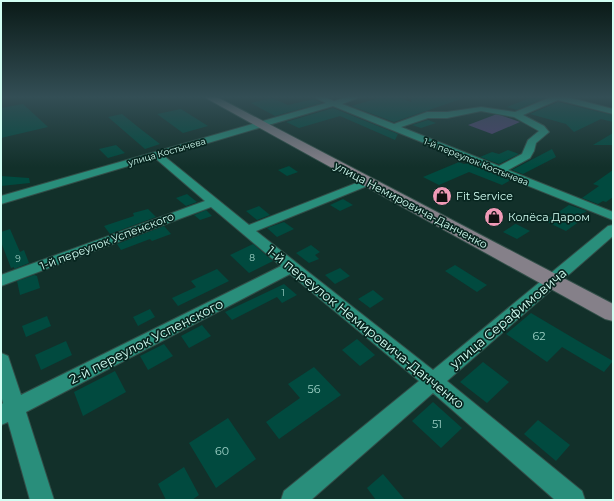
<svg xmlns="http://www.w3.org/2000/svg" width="614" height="501" font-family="Montserrat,sans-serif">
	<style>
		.green { fill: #524273 }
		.building { fill: #014a3f }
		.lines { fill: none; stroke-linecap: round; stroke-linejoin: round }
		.minor-casing { stroke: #324f49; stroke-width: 2 }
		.major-casing { stroke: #324f49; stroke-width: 2 }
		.minor { fill: #298e7b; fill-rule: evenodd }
		.major { fill: #858089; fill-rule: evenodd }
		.labels { text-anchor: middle; stroke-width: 3.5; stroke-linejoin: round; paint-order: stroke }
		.far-street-label { font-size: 9px; fill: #d2fef3; stroke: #082620 }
		.number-label { font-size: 9px; fill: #9ed1c6 }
		.poi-label { font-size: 11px; fill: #d2fef3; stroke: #082620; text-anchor: start }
		.street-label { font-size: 11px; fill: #d2fef3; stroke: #082620 }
		.near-number-label { font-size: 11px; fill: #9ed1c6 }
		.near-street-label { font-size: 13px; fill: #d2fef3; stroke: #082620 }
	</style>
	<rect width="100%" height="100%" fill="#12302a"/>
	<polygon class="green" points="497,114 520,122 492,134 468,125"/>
	<g class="building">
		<polygon points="383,97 398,97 411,102 412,97 460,97 461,99 394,122 351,106"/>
		<polygon points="532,97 547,97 517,110 507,107"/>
		<polygon points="272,98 288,105 314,99 322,103 275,116 251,103"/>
		<polygon points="558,102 613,115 613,122 601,119 574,132 566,124 530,114"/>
		<polygon points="23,104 48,127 1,138 1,108"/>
		<polygon points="333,108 398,134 395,140 340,116 299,128 286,122"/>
		<polygon points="181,109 208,126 183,133 157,114"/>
		<polygon points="122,114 138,127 160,144 145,149 108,117"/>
		<polygon points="428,120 436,123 421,128 412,125"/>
		<polygon points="613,133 613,145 593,145"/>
		<polygon points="116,145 125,153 108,158 99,149"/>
		<polygon points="552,149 556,157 523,174 512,170"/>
		<polygon points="508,150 519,154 499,164 480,157 492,152 499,154"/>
		<polygon points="459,162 464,164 468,163 511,180 502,185 469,172 439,185 423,177"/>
		<polygon points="289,166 298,172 287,176 278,170"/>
		<polygon points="613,170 613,197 606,202 603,201 598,204 582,198 599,186 593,184"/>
		<polygon points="1,176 29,178 30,183 1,186"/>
		<polygon points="187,194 197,202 186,206 176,198"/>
		<polygon points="343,199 353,205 340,211 330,205"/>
		<polygon points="569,205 587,211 574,219 580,221 566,231 545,221"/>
		<polygon points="259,206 270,215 257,220 246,211"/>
		<polygon points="148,209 156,217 110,234 104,226 134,216 133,213"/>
		<polygon points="206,210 212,216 200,220 194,215"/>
		<polygon points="284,222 294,229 277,237 267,228"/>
		<polygon points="515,224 516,224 530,231 517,239 503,232"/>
		<polygon points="164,226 171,234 152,241 150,239 121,250 117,244"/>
		<polygon points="10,229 20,252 24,250 29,263 14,269 14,267 11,268 1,242 1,232"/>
		<polygon points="253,244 273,261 249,273 230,255"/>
		<polygon points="311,245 320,252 315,255 319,259 309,263 296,253"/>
		<polygon points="455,265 487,285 477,292 445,271"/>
		<polygon points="340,268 350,276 335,284 325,275"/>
		<polygon points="217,269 229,281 178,306 172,298 196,287 191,281"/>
		<polygon points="34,275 37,276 40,288 20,295 17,281"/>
		<polygon points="284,284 297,295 282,303 277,297 232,320 225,312"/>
		<polygon points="373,290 384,299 370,308 358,299"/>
		<polygon points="150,309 155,317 138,326 133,317"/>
		<polygon points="531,313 585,345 613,361 604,372 562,347 547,362 506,334"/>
		<polygon points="47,316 51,326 26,337 22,326"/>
		<polygon points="202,325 211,336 189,348 181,336"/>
		<polygon points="357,339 375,355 360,366 342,350"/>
		<polygon points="66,341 72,355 41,370 35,355"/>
		<polygon points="164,344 173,356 148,370 140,356"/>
		<polygon points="483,362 509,382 487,403 460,382"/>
		<polygon points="314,367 341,395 279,439 266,422 300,398 288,384"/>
		<polygon points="115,371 126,392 83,416 74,392"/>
		<polygon points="433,402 462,428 441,448 412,421"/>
		<polygon points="228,418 256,459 216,488 189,443"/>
		<polygon points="538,420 570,445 556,461 524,434"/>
		<polygon points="184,467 199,495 192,500 166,500 158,484"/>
		<polygon points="383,474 405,500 376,500 367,488"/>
	</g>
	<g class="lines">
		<defs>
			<path id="minor" d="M314,97H325L334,101L347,97H360L342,104L394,124L427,112H447L481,107L515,112L551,97H567L613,109V114L558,100L523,115L544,126L549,132L536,143L534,151L530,158L508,170L613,212V220L499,174L494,173L493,171L333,106L164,156L249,225L364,180H372L374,182L372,184L256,231L433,370L608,226L613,225V236L447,381L582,491L585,500H555L433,393L311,500H281L284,491L419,381L290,274L26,412L54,500H30L8,422L1,425V405L3,403L1,395V353L8,356L21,395L281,266L211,207L1,286V275L205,201L155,158L1,204V196L326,103ZM481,111L514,117L539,131L528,140L522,154L499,166L401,127L428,118H447Z"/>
			<polygon id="major" points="204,97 217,97 613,304 613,321 605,319"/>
		</defs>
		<use href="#minor" class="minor-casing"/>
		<use href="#major" class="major-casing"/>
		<use href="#minor" class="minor"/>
		<use href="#major" class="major"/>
	</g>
	<linearGradient id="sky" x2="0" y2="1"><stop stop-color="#0a1a17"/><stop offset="0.58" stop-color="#334e55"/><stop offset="1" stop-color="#334e55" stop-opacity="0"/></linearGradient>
	<rect width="614" height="167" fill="url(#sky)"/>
	<defs>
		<symbol id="shop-disc" viewBox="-11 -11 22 22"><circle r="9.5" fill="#f09ab7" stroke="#082620"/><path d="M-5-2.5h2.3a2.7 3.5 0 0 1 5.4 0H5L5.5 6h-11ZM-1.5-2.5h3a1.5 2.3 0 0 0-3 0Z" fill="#111"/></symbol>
	</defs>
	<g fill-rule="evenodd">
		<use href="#shop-disc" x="431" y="185" width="22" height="22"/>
		<use href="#shop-disc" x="483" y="206" width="22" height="22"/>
	</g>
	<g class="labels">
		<g class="far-street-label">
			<text transform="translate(167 152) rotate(-16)" y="3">улица Костычева</text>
			<text transform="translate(476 162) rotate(22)" y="3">1-й переулок Костычева</text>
		</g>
		<g class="number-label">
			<text x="252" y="261">8</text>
			<text x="18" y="262">9</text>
			<text x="283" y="296">1</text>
		</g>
		<g class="poi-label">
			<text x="456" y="200">Fit Service</text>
			<text x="508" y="221">Колёса Даром</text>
		</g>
		<g class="street-label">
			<text transform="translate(411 205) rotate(28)" y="4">улица Немировича-Данченко</text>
			<text transform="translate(107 241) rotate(-21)" y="4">1-й переулок Успенского</text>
		</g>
		<g class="near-number-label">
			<text x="539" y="340">62</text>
			<text x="314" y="393">56</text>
			<text x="437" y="428">51</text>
			<text x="222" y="455">60</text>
		</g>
		<g class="near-street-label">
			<text transform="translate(508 318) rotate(-40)" y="5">улица Серафимовича</text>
			<text transform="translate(366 327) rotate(39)" y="5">1-й переулок Немировича-Данченко</text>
			<text transform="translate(146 341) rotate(-27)" y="5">2-й переулок Успенского</text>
		</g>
	</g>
	<rect width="614" height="501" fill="none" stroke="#d2fef3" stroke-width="4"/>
</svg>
